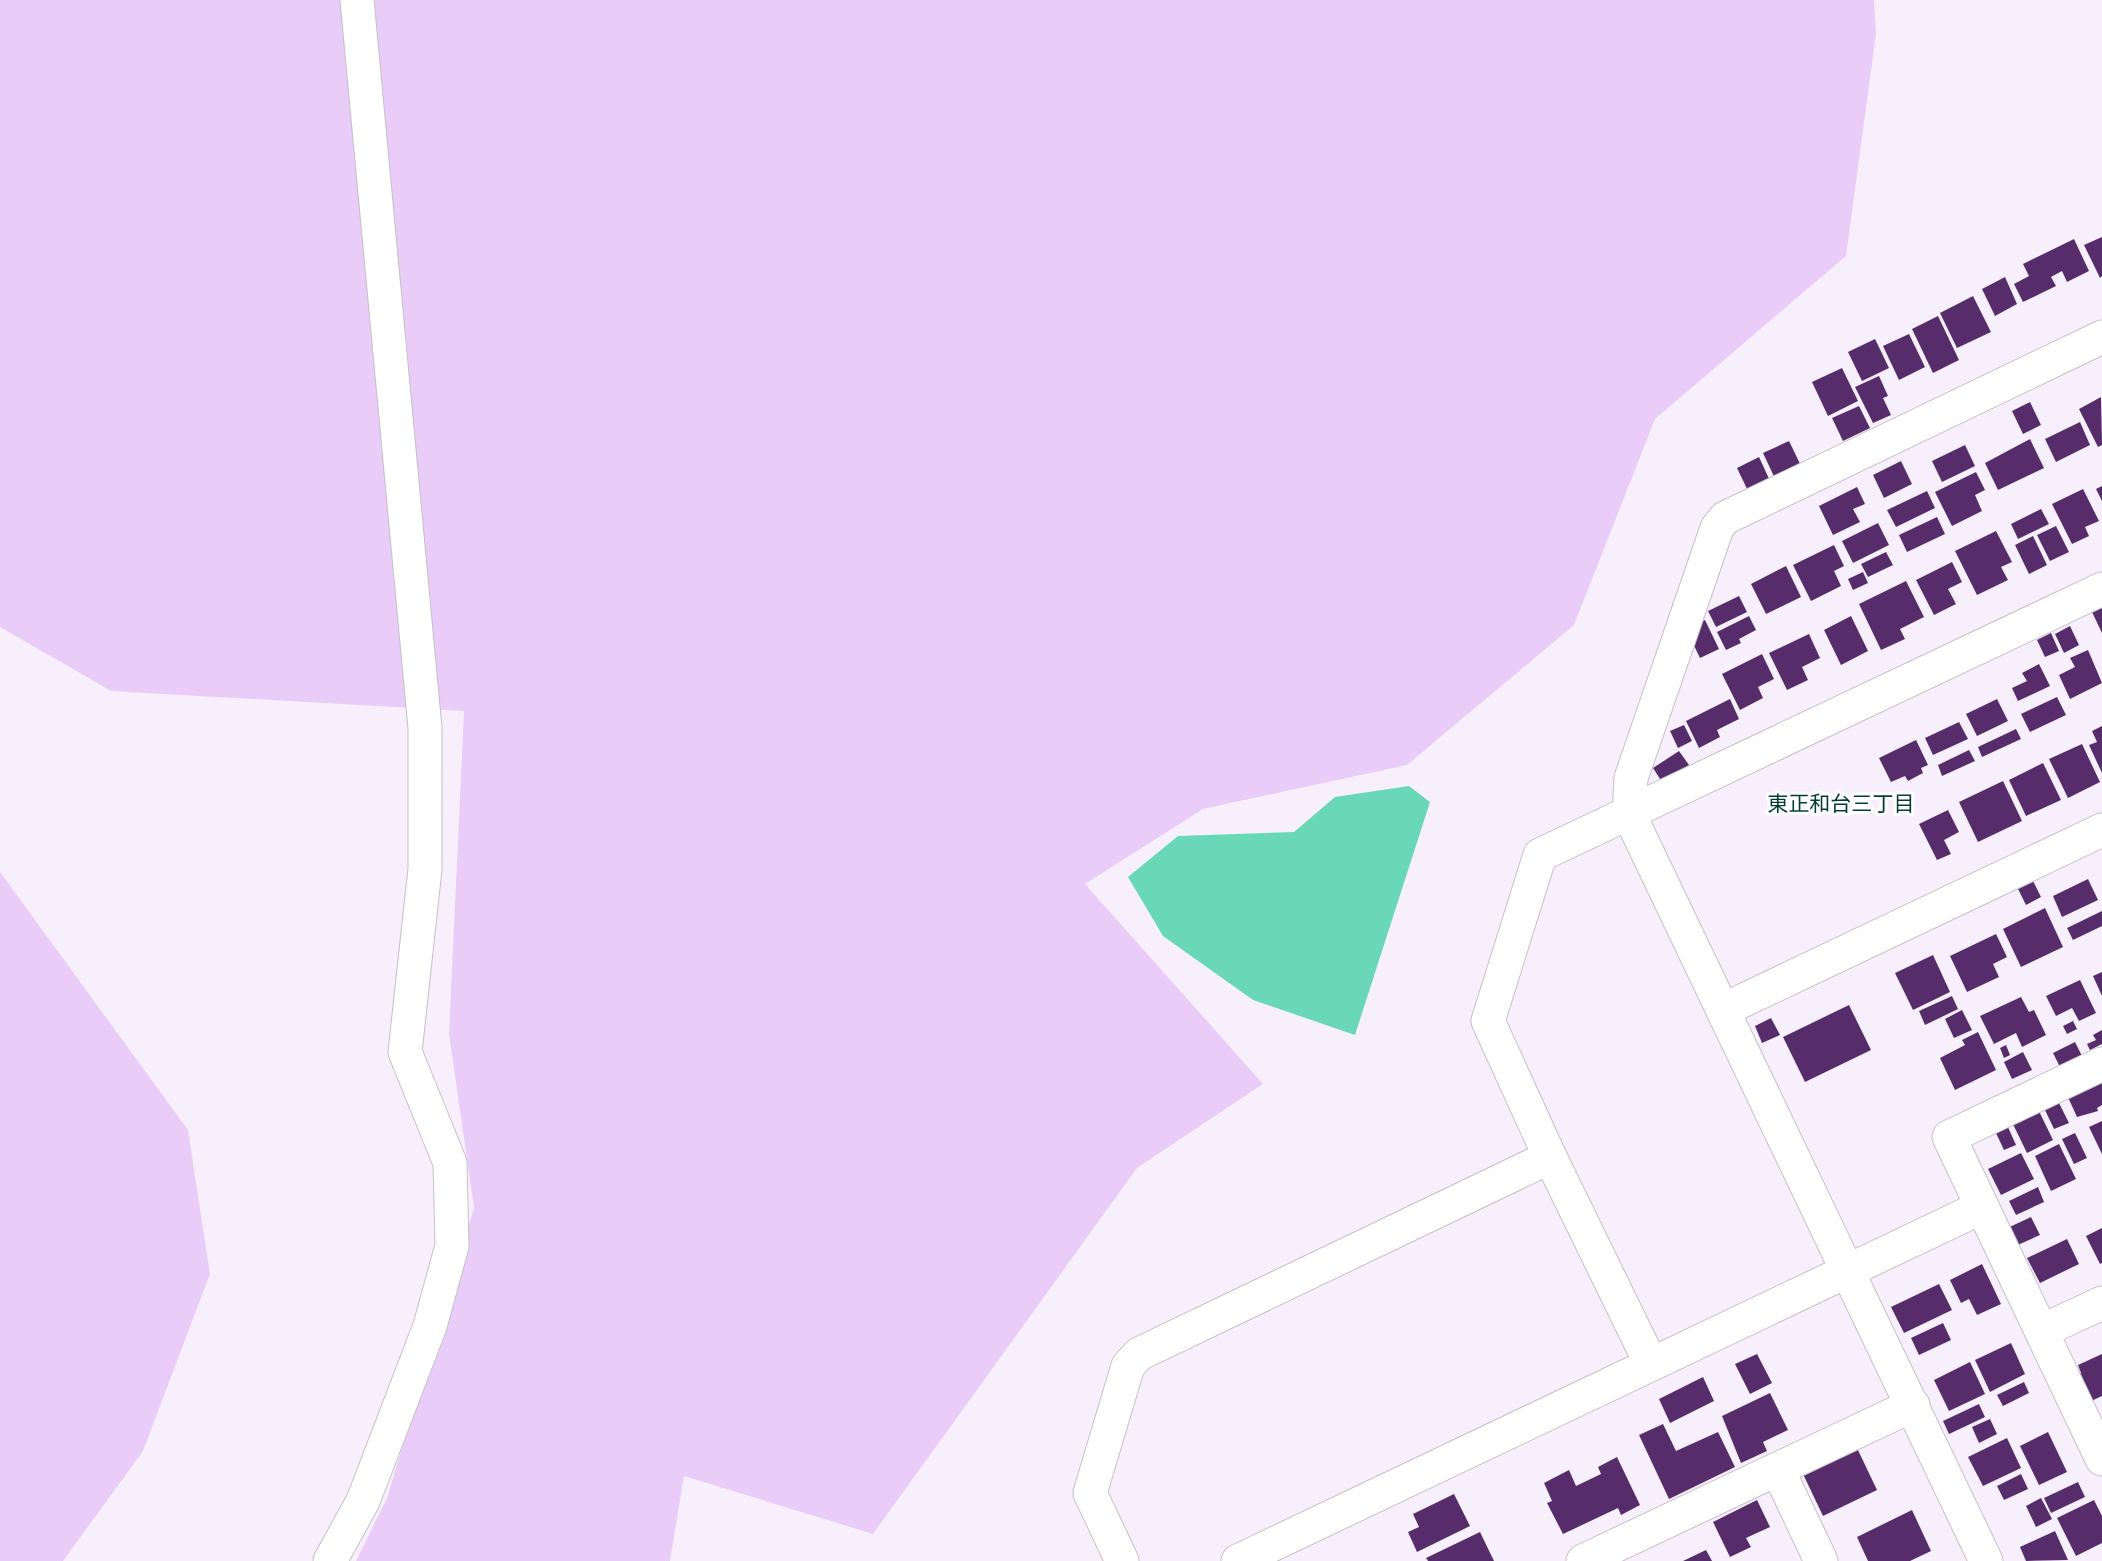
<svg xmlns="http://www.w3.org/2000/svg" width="2102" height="1561" font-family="'DM Sans','Noto Sans JP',sans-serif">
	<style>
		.green { fill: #e9cdf8 }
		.water { fill: #6ad8b7 }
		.building { fill: #572c6b }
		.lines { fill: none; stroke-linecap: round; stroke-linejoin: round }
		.minor-casing { stroke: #c6bfca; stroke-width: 35 }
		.tertiary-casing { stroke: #c6bfca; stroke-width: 35 }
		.minor { stroke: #fff; stroke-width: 33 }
		.tertiary { stroke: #fff; stroke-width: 33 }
		.labels { text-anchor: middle; stroke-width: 6; stroke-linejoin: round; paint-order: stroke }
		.neighbourhood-label { font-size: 21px; fill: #033c2f; stroke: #fff }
	</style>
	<rect width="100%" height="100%" fill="#f7f0fc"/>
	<g class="green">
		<polygon points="0,0 1874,0 1876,34 1846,256 1655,419 1574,625 1407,765 1203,809 1085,884 1263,1084 1137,1168 873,1534 684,1476 670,1561 356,1561 387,1498 474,1208 449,1034 464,711 111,691 0,627"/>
		<polygon points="0,872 188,1130 210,1274 143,1451 63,1561 0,1561"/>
	</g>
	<polygon class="water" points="1409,786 1430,802 1355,1035 1253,1000 1163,936 1128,877 1178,836 1294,832 1335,797"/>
	<g class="building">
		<polygon points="2102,237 2102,276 2100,278 2084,245"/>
		<polygon points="2074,239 2089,271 2067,282 2062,271 2051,277 2056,286 2023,302 2014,284 2029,276 2023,264"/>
		<polygon points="2005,277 2017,304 1995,316 1982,289"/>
		<polygon points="1973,296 1991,332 1957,348 1940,313"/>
		<polygon points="1938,316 1959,360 1933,373 1912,329"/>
		<polygon points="1909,334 1925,367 1899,380 1883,346"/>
		<polygon points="1875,339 1889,368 1862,381 1848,352"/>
		<polygon points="1842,368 1858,401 1828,416 1812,382"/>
		<polygon points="1879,376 1888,396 1883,398 1891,415 1873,423 1855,387"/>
		<polygon points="2101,397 2102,445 2098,447 2079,409"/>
		<polygon points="2030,402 2041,425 2023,434 2012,411"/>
		<polygon points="1859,406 1870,428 1843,441 1832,418"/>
		<polygon points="2080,422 2090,445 2056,462 2045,439"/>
		<polygon points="2030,439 2044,468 1998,490 1985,463"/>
		<polygon points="1789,441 1804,472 1778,485 1763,453"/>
		<polygon points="1965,445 1975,466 1942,482 1932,461"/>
		<polygon points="1759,457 1771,483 1749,493 1737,468"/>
		<polygon points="1901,461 1912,484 1884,498 1873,475"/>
		<polygon points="1976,472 1985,490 1975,495 1982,511 1952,526 1935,492"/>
		<polygon points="2102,486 2102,501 2096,489"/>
		<polygon points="1857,487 1865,504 1853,509 1860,522 1833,535 1819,506"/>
		<polygon points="2083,489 2099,521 2085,527 2089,536 2072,544 2052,504"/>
		<polygon points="1927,491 1935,508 1896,527 1887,510"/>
		<polygon points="2041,509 2049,524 2018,539 2011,524"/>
		<polygon points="1937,517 1945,534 1907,552 1899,535"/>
		<polygon points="1878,523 1889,545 1853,563 1842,541"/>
		<polygon points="2056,526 2069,552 2050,561 2037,535"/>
		<polygon points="1996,531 2012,562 2001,567 2008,580 1977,595 1955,551"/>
		<polygon points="2033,536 2047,565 2029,574 2015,545"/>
		<polygon points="1834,545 1844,566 1834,571 1841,586 1811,601 1793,565"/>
		<polygon points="1886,552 1893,565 1868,577 1861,564"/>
		<polygon points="1952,562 1962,582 1948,589 1956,604 1934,615 1916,580"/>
		<polygon points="1786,566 1801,597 1766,614 1751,584"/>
		<polygon points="1863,572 1868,583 1853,590 1848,579"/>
		<polygon points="1906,581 1924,617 1900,629 1905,639 1881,650 1859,604"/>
		<polygon points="1739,596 1747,612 1716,627 1708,611"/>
		<polygon points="2102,607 2102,633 2092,612"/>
		<polygon points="1749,616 1756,630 1739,639 1741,643 1726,650 1717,632"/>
		<polygon points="1851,616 1868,651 1841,665 1824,630"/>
		<polygon points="1705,620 1719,649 1700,658 1686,629"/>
		<polygon points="2070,626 2079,645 2064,653 2055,634"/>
		<polygon points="2051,633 2059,651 2045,657 2037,640"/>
		<polygon points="1809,634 1820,658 1802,667 1808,680 1787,690 1769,653"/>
		<polygon points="2088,650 2102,683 2070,699 2059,675 2075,667 2070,658"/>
		<polygon points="1762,654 1774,679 1758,687 1763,698 1740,710 1722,674"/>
		<polygon points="2039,664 2050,686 2018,701 2012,688 2027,681 2022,673"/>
		<polygon points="2057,697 2066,715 2030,732 2021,714"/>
		<polygon points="1730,699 1739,719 1717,730 1720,737 1699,748 1686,721"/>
		<polygon points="1997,699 2008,721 1977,736 1966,714"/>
		<polygon points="1959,722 1968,739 1933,755 1925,738"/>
		<polygon points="1684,725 1692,741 1678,748 1670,731"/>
		<polygon points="2102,726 2102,773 2089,745 2097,742 2092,731"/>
		<polygon points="2016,729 2021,739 1982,757 1978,747"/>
		<polygon points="1916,740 1928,765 1921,768 1923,773 1908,781 1905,776 1891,782 1879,758"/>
		<polygon points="2082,744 2100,782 2068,798 2049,759"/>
		<polygon points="1969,750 1975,761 1942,776 1938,765"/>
		<polygon points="1679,751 1689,765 1662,782 1653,768"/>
		<polygon points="2043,763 2061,800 2026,816 2009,780"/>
		<polygon points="2003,781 2022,821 1978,842 1959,802"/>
		<polygon points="1948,810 1959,832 1944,840 1951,854 1937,860 1919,824"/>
		<polygon points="2030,875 2041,897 2026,905 2015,883"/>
		<polygon points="2088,879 2098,900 2062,917 2053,896"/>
		<polygon points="2045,908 2063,947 2021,967 2003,929"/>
		<polygon points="2102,911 2102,926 2073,940 2067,928"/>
		<polygon points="1996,934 2007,957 1993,964 1999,977 1967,992 1950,956"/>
		<polygon points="1933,955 1950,992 1913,1010 1895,973"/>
		<polygon points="2102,972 2102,996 2093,976"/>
		<polygon points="2080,980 2096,1013 2079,1021 2072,1008 2056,1016 2046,996"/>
		<polygon points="1952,996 1958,1009 1925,1025 1919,1011"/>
		<polygon points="2021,997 2029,1012 2034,1010 2046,1035 2022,1047 2016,1033 1994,1044 1980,1016"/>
		<polygon points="1849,1005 1871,1050 1805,1082 1783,1037"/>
		<polygon points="1962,1010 1972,1030 1954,1038 1945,1019"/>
		<polygon points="1771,1018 1780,1035 1762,1043 1755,1026"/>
		<polygon points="2073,1021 2077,1029 2067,1034 2063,1026"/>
		<polygon points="2102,1030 2102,1044 2090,1050 2087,1044 2096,1040 2093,1035"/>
		<polygon points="1978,1032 1996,1070 1955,1090 1940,1058 1965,1045 1962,1040"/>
		<polygon points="2075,1042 2082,1056 2060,1067 2053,1053"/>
		<polygon points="2006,1045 2010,1055 2004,1058 2000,1048"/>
		<polygon points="2023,1052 2032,1070 2012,1079 2004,1062"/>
		<polygon points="2102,1078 2102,1105 2097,1108 2098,1111 2077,1117 2067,1095"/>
		<polygon points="2058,1101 2069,1123 2054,1129 2044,1108"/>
		<polygon points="2036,1105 2053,1140 2027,1153 2010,1118"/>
		<polygon points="2102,1121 2102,1154 2089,1127"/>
		<polygon points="2007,1125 2016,1145 2004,1150 1995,1131"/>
		<polygon points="2075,1133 2087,1158 2074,1164 2062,1139"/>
		<polygon points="2059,1144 2076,1179 2051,1191 2035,1156"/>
		<polygon points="2021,1153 2034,1179 2001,1195 1988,1169"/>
		<polygon points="2038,1187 2044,1202 2016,1215 2009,1201"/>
		<polygon points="2031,1217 2040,1235 2009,1249 2001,1231"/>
		<polygon points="2102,1228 2102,1263 2100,1264 2086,1236"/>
		<polygon points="2067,1239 2079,1264 2040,1283 2027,1258"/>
		<polygon points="1982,1264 2001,1304 1977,1315 1969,1299 1961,1303 1950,1280"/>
		<polygon points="1939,1284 1952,1310 1904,1333 1891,1307"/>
		<polygon points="1943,1323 1951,1340 1919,1355 1911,1338"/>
		<polygon points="2011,1343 2025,1374 1990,1392 1975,1360"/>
		<polygon points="1757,1354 1772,1383 1750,1394 1735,1364"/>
		<polygon points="2102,1354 2102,1396 2087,1403 2074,1376 2081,1373 2078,1365"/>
		<polygon points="1970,1362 1985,1394 1949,1411 1934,1380"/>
		<polygon points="1703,1377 1714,1401 1670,1423 1659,1399"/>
		<polygon points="2024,1382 2029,1393 2003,1406 1997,1395"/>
		<polygon points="1770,1393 1788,1430 1763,1442 1767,1451 1741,1463 1722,1416"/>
		<polygon points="1979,1404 1985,1417 1949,1434 1943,1421"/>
		<polygon points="1990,1419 1997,1434 1979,1443 1972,1427"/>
		<polygon points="1663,1424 1676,1451 1718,1432 1735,1467 1669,1499 1639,1435"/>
		<polygon points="2048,1432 2067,1472 2039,1485 2020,1446"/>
		<polygon points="2007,1438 2021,1468 1983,1486 1968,1457"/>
		<polygon points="1857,1448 1877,1490 1823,1516 1803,1474"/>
		<polygon points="1617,1457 1640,1505 1621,1515 1618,1508 1563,1534 1547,1503 1552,1501 1544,1483 1569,1470 1576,1486 1601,1474 1598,1467"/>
		<polygon points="2021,1474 2028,1489 2004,1500 1997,1486"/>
		<polygon points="2078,1482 2085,1497 2051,1513 2044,1498"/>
		<polygon points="1454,1494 1470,1526 1417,1552 1408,1532 1419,1527 1413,1514"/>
		<polygon points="2041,1498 2052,1519 2036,1527 2026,1506"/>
		<polygon points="1757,1500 1770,1527 1746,1538 1751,1547 1730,1557 1713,1522"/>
		<polygon points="2094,1500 2102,1516 2102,1543 2076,1556 2057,1518"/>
		<polygon points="1912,1510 1931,1551 1910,1561 1868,1561 1857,1537"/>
		<polygon points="2055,1531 2068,1560 2026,1561 2020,1547"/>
		<polygon points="1480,1532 1494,1561 1428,1561 1426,1558"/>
		<polygon points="1706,1550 1712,1561 1683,1561"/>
	</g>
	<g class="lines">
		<defs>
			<g id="minor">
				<polyline points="1723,1010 2102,830"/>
				<polyline points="2102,1064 1949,1137 2102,1459"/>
				<polyline points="2042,1331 2102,1303"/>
				<polyline points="1651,1364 1550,1157 1488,1021 1540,855 2102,589"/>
				<polyline points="1778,1470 1821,1561"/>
				<polyline points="1122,1561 1090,1493 1128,1366 1139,1354 1550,1157"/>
				<polyline points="1238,1561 1982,1207"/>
				<polyline points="1583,1561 1913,1405"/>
				<polyline points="1986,1561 1629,814 1631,778 1717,528 1725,518 2102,337"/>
			</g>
			<polyline id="tertiary" points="330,1561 363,1501 430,1326 452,1246 450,1163 405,1052 425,869 425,728 357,0"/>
		</defs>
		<use href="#minor" class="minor-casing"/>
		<use href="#tertiary" class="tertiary-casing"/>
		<use href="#minor" class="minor"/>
		<use href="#tertiary" class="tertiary"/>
	</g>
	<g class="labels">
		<g class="neighbourhood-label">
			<text x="1841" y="811">東正和台三丁目</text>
		</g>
	</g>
</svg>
